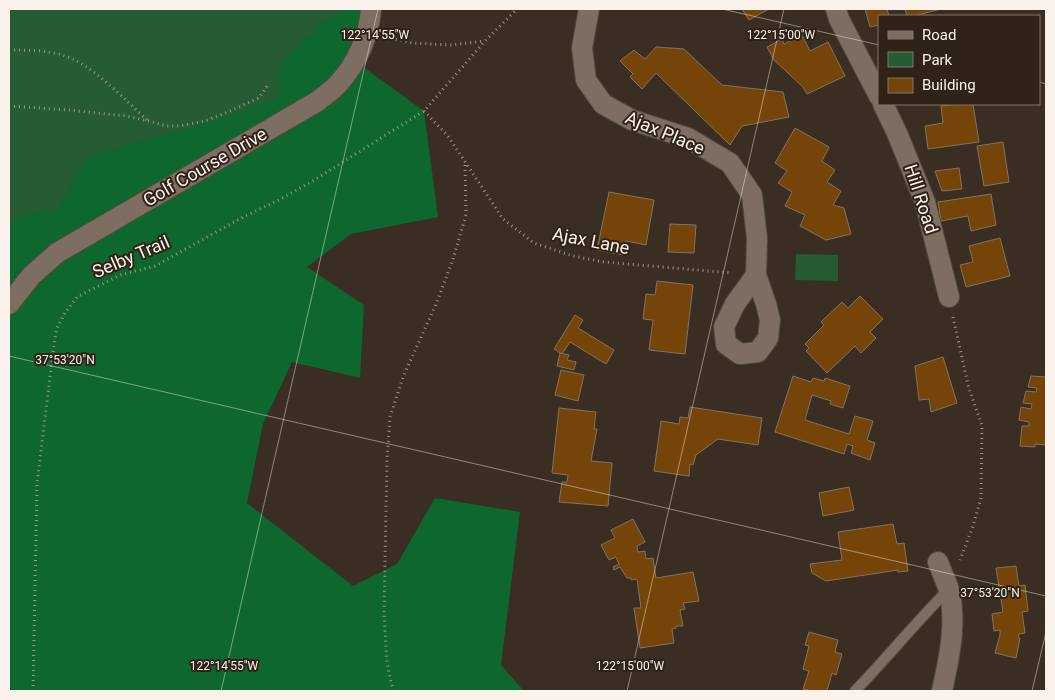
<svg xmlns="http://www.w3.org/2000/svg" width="1055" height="700" font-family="Roboto,sans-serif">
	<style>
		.green { fill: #255c34 }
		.forest { fill: #0e672f }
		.building { fill: #744409; stroke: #827365 }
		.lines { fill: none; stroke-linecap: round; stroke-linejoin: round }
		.lane-casing { stroke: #554a40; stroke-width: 12 }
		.street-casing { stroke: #554a40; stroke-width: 22 }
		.path { stroke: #a0958c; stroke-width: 3; stroke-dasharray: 1 4; stroke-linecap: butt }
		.lane { stroke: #7d6e61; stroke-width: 10 }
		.street { stroke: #7d6e61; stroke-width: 20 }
		.ticks { fill: none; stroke: #fbf2eb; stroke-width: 1; stroke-opacity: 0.45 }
		.labels { text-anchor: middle; stroke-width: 4; stroke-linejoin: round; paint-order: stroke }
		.street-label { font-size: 18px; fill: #fbf2eb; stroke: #2f2317 }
		.ticks-label { font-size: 12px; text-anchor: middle; fill: #fbf2eb; stroke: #2f2317; stroke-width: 4; stroke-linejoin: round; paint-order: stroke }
	</style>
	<rect width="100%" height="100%" fill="#3a2d21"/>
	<g class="green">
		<polygon points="9,9 371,9 368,32 9,304"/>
		<polygon points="796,254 838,255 838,281 795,280"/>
	</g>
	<polygon class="forest" points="341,9 368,9 355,61 424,111 438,217 351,234 307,267 364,305 360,378 292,362 263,424 247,503 353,586 397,564 435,498 520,512 501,665 524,691 9,691 9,225 27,215 58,208 89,156 192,127 278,98 280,95 279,74 282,63 304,38 314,34 321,22 334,19"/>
	<g class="building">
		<polygon points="742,9 769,9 749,20"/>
		<polygon points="865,9 887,9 889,16 879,16 879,25 870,27"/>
		<polygon points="905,9 941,9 914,16 907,16"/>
		<polygon points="802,35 810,51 828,42 845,76 807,94 803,87 774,60 767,47 782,39 784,44"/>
		<polygon points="656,47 684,49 722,85 783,92 789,117 742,126 730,145 656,73 642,89 630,77 633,74 620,61 634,50 645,59"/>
		<polygon points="960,104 973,104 979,142 928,149 925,126 943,123 941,106"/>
		<polygon points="795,128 829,147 822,161 835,170 827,182 841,191 833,205 844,208 851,234 826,240 800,226 805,215 785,206 792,192 778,183 787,171 775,163"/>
		<polygon points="1003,142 1009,182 984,186 977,146"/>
		<polygon points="959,168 962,189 942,191 935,171"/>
		<polygon points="609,192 654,200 646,245 626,241 623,255 597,250"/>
		<polygon points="991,194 996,225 971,231 968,216 941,221 938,202"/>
		<polygon points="670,224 696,225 694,253 668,252"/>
		<polygon points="1000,238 1010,276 966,287 960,265 973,262 969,246"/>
		<polygon points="657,281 693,285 685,354 649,350 653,320 643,319 646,294 655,295"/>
		<polygon points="860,296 883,319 870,332 876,338 861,353 855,346 827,373 806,351 809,348 805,344 824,325 821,322 842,302 848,308"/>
		<polygon points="575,315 583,320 578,328 614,350 606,364 570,342 562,354 554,349"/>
		<polygon points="560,353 569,355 567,360 576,362 574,370 557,366"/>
		<polygon points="943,357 957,403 931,412 929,399 919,400 915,366"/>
		<polygon points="561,370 584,375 578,401 555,395"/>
		<polygon points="793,376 811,382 813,378 824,381 825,378 850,386 843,408 830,404 831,401 812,395 805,420 849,434 855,416 873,421 867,440 875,443 870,460 851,453 853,446 847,444 844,454 775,432"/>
		<polygon points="1031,376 1046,377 1046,445 1035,444 1035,447 1020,446 1022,426 1029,426 1029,422 1019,420 1021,407 1031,409 1032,404 1023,403 1026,391 1036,392 1037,388 1028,387"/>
		<polygon points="690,407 762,418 758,445 718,439 696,455 693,465 690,464 689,476 654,471 661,421 679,424 680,417 688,418"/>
		<polygon points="559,408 596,412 594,429 597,429 591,461 612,463 608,506 559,502 562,482 567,482 568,475 552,473"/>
		<polygon points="849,487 854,510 823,516 819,493"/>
		<polygon points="633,519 645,542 637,546 638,552 645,551 646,559 653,558 656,578 693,572 699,601 683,603 685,609 680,610 683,626 676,626 676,628 672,629 674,643 640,648 634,608 641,608 637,579 631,580 631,578 627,578 620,567 614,570 613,567 619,564 616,557 609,560 601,545 615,538 611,530"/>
		<polygon points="893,524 897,544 904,543 908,571 898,572 898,570 826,581 812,573 810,564 842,560 838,532"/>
		<polygon points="1016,566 1019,586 1025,585 1028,611 1022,612 1025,633 1019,634 1018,637 1020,638 1016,658 995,653 1000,635 1000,630 994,631 992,614 1003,612 996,568"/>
		<polygon points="809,632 838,640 835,652 842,654 836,675 832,673 827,691 812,691 803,689 809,671 803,669 809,646 805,645"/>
	</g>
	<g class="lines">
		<defs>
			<path id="lane" d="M855,691C887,658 916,622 949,589"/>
			<g id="street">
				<polyline points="589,9 582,48 586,80 603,104 632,120 688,138 730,163 752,195 757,238 756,275 766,304 770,320 768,338 758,352 740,354 726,344 724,327 735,304 756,275"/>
				<polyline points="836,9 839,19 879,96"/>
				<polyline points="883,104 897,133 925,202 949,297"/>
				<path d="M9,304L31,276L57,253L318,101C325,95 333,90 339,83C357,63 369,36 371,9"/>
				<path d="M938,562C941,570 945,579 948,587C958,619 949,659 942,691"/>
			</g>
		</defs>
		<use href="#lane" class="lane-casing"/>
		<use href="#street" class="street-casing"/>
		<g class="path">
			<polyline points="386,37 412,43 452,45 484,41"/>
			<path d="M9,50C27,50 45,50 62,55C90,62 125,100 147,120"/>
			<polyline points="9,106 69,110 126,116 149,121 166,126 179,126 205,121 221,115 259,98 267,86"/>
			<polyline points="424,111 448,136 503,219 534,243 573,256 604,262 732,273"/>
			<polyline points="953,317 969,389 982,425 981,498 973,526 960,560"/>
			<polyline points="33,691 37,483 54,344 57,328 65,313 77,297 120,275 155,266 245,216 277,201 311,182 424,111 485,41 517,9"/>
			<polyline points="393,691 387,663 384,614 387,460 390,417 403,377 437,302 453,259 466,215 465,163"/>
		</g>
		<use href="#lane" class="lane"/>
		<use href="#street" class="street"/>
	</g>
	<path class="ticks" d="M722,9L879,45M1039,82L1046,84M9,356L1046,596M221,691L378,9M627,691L784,9M1032,691L1046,632"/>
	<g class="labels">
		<g class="street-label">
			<text transform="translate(665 133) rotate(23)" y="6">Ajax Place</text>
			<text transform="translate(205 167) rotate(-30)" y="6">Golf Course Drive</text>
			<text transform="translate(921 199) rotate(72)" y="6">Hill Road</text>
			<text transform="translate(591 241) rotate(11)" y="6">Ajax Lane</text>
			<text transform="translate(131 257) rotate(-23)" y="6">Selby Trail</text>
		</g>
	</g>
	<g class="ticks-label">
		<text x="375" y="39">122°14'55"W</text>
		<text x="781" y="39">122°15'00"W</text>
		<text x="65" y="364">37°53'20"N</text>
		<text x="990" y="597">37°53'20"N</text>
		<text x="224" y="670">122°14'55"W</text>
		<text x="630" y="670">122°15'00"W</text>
	</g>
	<rect width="1055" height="700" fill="none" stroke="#fbf2eb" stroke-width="20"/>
	<rect x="878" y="15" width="162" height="90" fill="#2f2317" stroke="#81766c"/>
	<rect x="888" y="31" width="25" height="8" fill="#7d6e61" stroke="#81766c"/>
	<text x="922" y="40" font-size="15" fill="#fbf2eb">Road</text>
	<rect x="888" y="52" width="25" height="15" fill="#255c34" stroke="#81766c"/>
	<text x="922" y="65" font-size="15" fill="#fbf2eb">Park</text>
	<rect x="888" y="78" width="25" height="15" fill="#744409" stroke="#81766c"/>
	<text x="922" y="90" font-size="15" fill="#fbf2eb">Building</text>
</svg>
